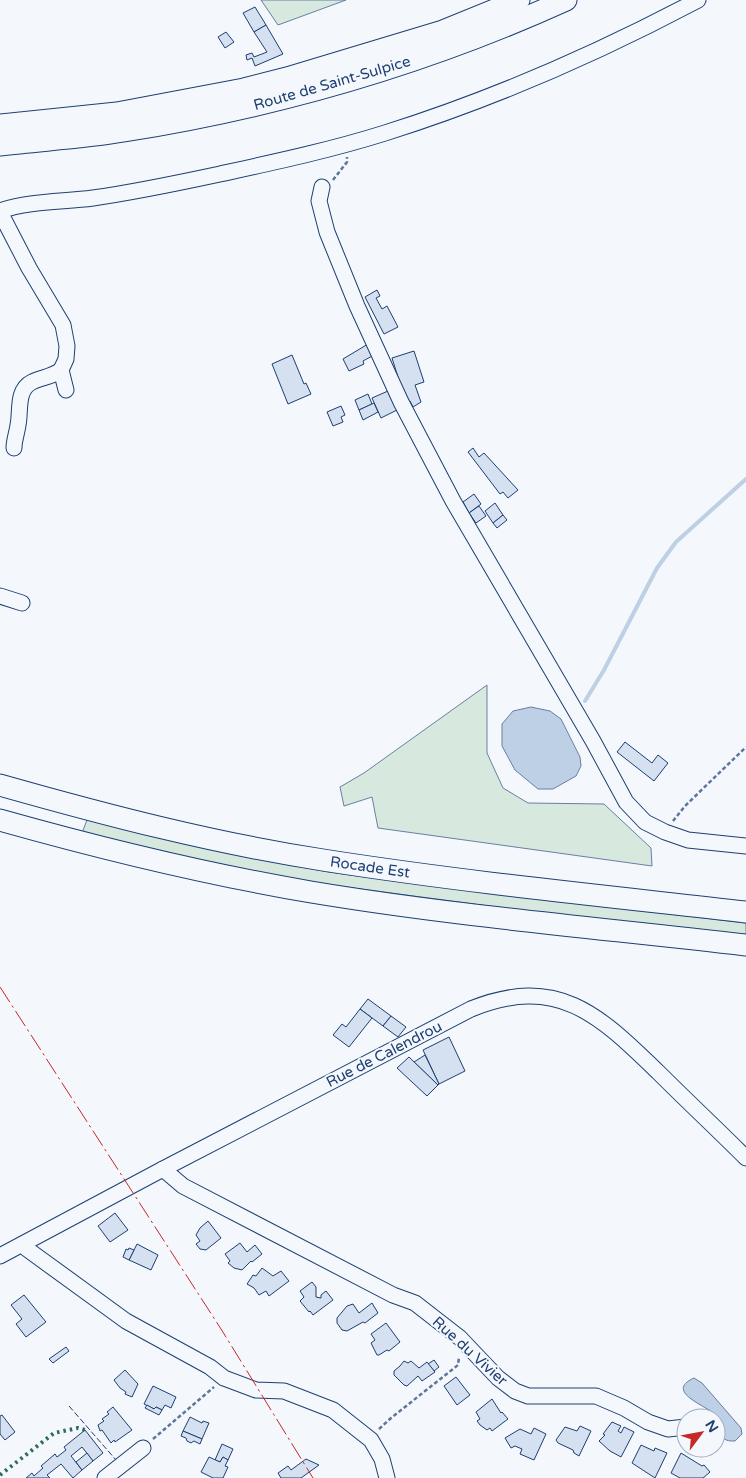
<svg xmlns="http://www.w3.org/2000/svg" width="746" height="1478" font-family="'Varela Round',sans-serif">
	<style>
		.green { fill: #d7e8df; stroke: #687fa3 }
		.water { fill: #bed0e5; stroke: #687fa3 }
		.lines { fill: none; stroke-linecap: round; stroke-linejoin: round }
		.stream { stroke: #bed0e5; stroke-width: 4 }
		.building { fill: #d5e0f0; stroke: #1d3f73 }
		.minor-casing { stroke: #1d3f73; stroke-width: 17 }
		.highway-casing { stroke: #1d3f73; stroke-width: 23 }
		.path { stroke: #5e769c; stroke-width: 2.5; stroke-dasharray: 4 2.5; stroke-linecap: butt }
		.minor { stroke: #f4f7fb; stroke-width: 15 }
		.highway { stroke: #f4f7fb; stroke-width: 21 }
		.hedge { stroke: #2c6c60; stroke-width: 4; stroke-dasharray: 2.5 4; stroke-linecap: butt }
		.fence { stroke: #1d3f73; stroke-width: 1; stroke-dasharray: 6 2.5; stroke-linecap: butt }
		.power { stroke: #c62828; stroke-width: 1; stroke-dasharray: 18 4 2.5 4; stroke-linecap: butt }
		.labels { text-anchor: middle; stroke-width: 4; stroke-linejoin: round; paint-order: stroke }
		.street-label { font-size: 15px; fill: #1d3f73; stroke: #f4f7fb }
	</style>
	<rect width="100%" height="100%" fill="#f4f7fb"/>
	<g class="green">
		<polygon points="261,0 346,0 278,25"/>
		<polygon points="487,685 487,753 503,788 528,803 604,804 651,848 652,866 378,828 372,797 344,806 340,787 364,773"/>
		<polygon points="87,820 253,858 328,872 425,885 746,923 746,935 542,913 323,884 249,871 82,833"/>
	</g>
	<g class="water">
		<polygon points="531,707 550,711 561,719 580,757 581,766 576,776 553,789 538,789 515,770 502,746 502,724 513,711"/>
		<path d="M694,1378L702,1383L741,1428L742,1434L735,1441C714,1442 726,1427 717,1416C708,1406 663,1392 694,1378Z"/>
	</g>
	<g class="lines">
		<polyline class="stream" points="585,701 604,670 657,568 676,542 746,479"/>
	</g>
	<g class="building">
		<polygon points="255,7 266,25 254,32 243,13"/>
		<polygon points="266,25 283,54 255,66 252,58 247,60 246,55 252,53 254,57 267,52 254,32"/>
		<polygon points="226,32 234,42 225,48 218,37"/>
		<polygon points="377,290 380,296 376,298 382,309 387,306 398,327 384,334 365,297"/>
		<polygon points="368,344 374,355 363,361 364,364 349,371 343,359"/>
		<polygon points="414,351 424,382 415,385 421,402 413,407 410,401 407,403 404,396 392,358"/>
		<polygon points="292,355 304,384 306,383 311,394 288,404 272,364"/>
		<polygon points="388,391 397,410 381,418 372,398"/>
		<polygon points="368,394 372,404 359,410 355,400"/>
		<polygon points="374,403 378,412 363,420 359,410"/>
		<polygon points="341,406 345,415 341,417 343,422 333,426 327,412"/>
		<polygon points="473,448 479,457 484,453 518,490 508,498 503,492 500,494 468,452"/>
		<polygon points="474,494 481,504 469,513 463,502"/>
		<polygon points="495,503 503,515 493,523 485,511"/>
		<polygon points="479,506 486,516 476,523 469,513"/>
		<polygon points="503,515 507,520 497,528 493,523"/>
		<polygon points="625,742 652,763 658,755 668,763 654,781 617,752"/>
		<polygon points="368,999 391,1016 383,1026 360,1009"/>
		<polygon points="360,1009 372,1018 349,1047 333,1035 342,1024 346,1027"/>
		<polygon points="391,1016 406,1027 398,1037 383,1026"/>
		<polygon points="449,1037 465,1071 439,1084 423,1050"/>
		<polygon points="425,1055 439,1084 438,1085 414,1062"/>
		<polygon points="409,1057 438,1085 427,1096 397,1068"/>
		<polygon points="115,1213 128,1230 110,1242 98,1226"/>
		<polygon points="208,1221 221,1238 206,1250 200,1249 196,1244 200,1241 196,1235 200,1228"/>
		<polygon points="240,1243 247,1252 255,1245 262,1254 252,1262 251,1261 242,1270 234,1268 228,1263 230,1261 225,1254"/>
		<polygon points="137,1244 158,1255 151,1270 129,1260"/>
		<polygon points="129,1248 134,1250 129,1260 123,1257 126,1249 128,1250"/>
		<polygon points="262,1268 273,1276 281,1271 289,1281 269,1296 266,1291 259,1295 254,1288 247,1284 253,1275 256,1276"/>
		<polygon points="312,1282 316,1287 316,1297 321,1298 321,1295 326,1291 333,1300 313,1315 310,1311 309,1312 300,1301 304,1297 300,1291"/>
		<polygon points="24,1295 46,1322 26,1337 16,1324 22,1319 11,1305"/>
		<polygon points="372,1303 378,1313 365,1323 363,1322 347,1331 342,1330 337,1323 337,1318 347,1306 353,1304 359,1313"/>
		<polygon points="386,1323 400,1342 389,1351 387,1350 379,1355 377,1355 371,1343 375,1340 371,1334"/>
		<polygon points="66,1347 69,1351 53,1363 49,1359"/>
		<polygon points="434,1360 439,1367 434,1371 428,1364"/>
		<polygon points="404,1361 408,1363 411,1361 419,1368 427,1362 435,1372 422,1381 418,1376 407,1386 404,1385 394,1375 394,1371 400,1366"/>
		<polygon points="125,1370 138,1384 132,1397 125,1394 126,1392 120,1388 114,1380"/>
		<polygon points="456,1377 470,1395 457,1405 444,1386"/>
		<polygon points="153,1386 176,1397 171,1408 165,1405 162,1410 156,1407 154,1409 144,1404"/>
		<polygon points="492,1399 501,1413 502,1412 508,1419 492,1431 490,1428 487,1430 480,1425 477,1421 480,1419 476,1412"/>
		<polygon points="147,1405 154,1409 156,1407 162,1410 159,1415 145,1408"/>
		<polygon points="113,1407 132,1430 115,1442 114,1440 111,1443 102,1430 100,1431 98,1425 104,1421 102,1419 109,1414 107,1412"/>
		<polygon points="2,1415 15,1432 5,1440 0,1434 0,1416"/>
		<polygon points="190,1417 202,1423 203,1421 209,1423 202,1439 183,1431"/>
		<polygon points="612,1422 621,1426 618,1431 621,1433 624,1427 634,1432 621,1457 610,1451 599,1441 605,1435 603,1434"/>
		<polygon points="580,1426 591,1431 579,1456 574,1453 573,1450 558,1443 556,1440 565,1427 577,1431"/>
		<polygon points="534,1428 546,1434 534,1460 520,1454 522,1449 515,1446 511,1448 505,1438 520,1429 531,1434"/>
		<polygon points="85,1430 103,1453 93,1461 82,1447 71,1456 82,1470 73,1478 61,1464 47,1475 50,1478 26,1478 32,1473 34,1476 43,1468 41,1466 55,1454 57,1457 66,1450 64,1447"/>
		<polygon points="183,1431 202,1439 200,1444 194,1441 191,1443 187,1441 186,1438 181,1436"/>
		<polygon points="222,1444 233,1449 228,1460 223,1457 220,1462 215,1460"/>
		<polygon points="641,1445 654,1451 655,1448 667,1453 655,1478 632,1463"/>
		<polygon points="87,1453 93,1461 82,1470 76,1462"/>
		<polygon points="681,1453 702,1466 704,1465 710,1472 703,1478 680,1478 671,1473"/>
		<polygon points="209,1457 220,1462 223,1457 228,1460 225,1466 228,1467 223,1478 213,1478 201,1472"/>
		<polygon points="306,1459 319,1465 301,1478 281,1478 278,1473 288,1466 291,1470"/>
	</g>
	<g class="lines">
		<defs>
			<g id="minor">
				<polyline points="322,187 319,201 327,232 357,306 401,402 453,501 593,741 626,802 645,822 665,832 688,840 746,846"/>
				<path d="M0,211C29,201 62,202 93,198C136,192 178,183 220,174C275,162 331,150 385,133C493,99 598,53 698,0"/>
				<polyline points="0,212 29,268 63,325 67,346 66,359 61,370 66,390"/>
				<path d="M14,448C14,440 17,433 18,425C21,411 16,390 32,382C42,377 52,377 61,370"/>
				<polyline points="0,596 22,603"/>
				<polyline points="163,1169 183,1186 393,1295 415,1303 460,1338 498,1378 515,1391 528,1396 596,1396 624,1408 648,1422 668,1429 686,1427"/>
				<polyline points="23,1244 27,1249 126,1321 210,1367 224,1378 256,1390 284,1391 333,1410 371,1440 382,1459 387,1478"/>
				<path d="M0,1256L163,1169L471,1009C558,974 599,1015 658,1072C687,1101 717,1129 746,1158"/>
				<polyline points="105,1478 143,1448"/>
			</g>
			<g id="highway">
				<polyline points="0,125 117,113 244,89 287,78 443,31 519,0"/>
				<path d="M0,145C41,140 83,138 124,131C276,107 425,64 566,0"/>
				<path d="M0,785C106,815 213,843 323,860C463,882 605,896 746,912"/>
				<path d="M0,820C103,849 206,874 311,892C455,916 601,928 746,945"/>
			</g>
		</defs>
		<use href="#minor" class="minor-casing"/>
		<use href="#highway" class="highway-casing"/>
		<g class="path">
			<polyline points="333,180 347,162 347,157"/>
			<polyline points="673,821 685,806 746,747"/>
			<polyline points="379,1429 391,1418 458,1365 459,1357"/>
			<polyline points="153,1439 214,1387"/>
		</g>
		<use href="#minor" class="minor"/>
		<use href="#highway" class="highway"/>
		<polyline class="hedge" points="0,1475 54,1433 78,1428 85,1430"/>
		<polyline class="fence" points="69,1406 116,1460"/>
		<polyline class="power" points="0,987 221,1329 313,1478"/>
	</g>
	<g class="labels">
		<g class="street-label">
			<text transform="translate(332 83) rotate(-16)" y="5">Route de Saint-Sulpice</text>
			<text transform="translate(370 867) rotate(8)" y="5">Rocade Est</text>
			<text transform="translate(384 1054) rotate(-27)" y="5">Rue de Calendrou</text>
			<text transform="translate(470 1351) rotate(42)" y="5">Rue du Vivier</text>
		</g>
	</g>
	<g transform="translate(701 1433) rotate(58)"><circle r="24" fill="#f4f7fb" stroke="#9eadc5"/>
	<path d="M0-4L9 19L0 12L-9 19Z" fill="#c62828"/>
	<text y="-8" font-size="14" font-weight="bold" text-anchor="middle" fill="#1d3f73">N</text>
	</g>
</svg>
